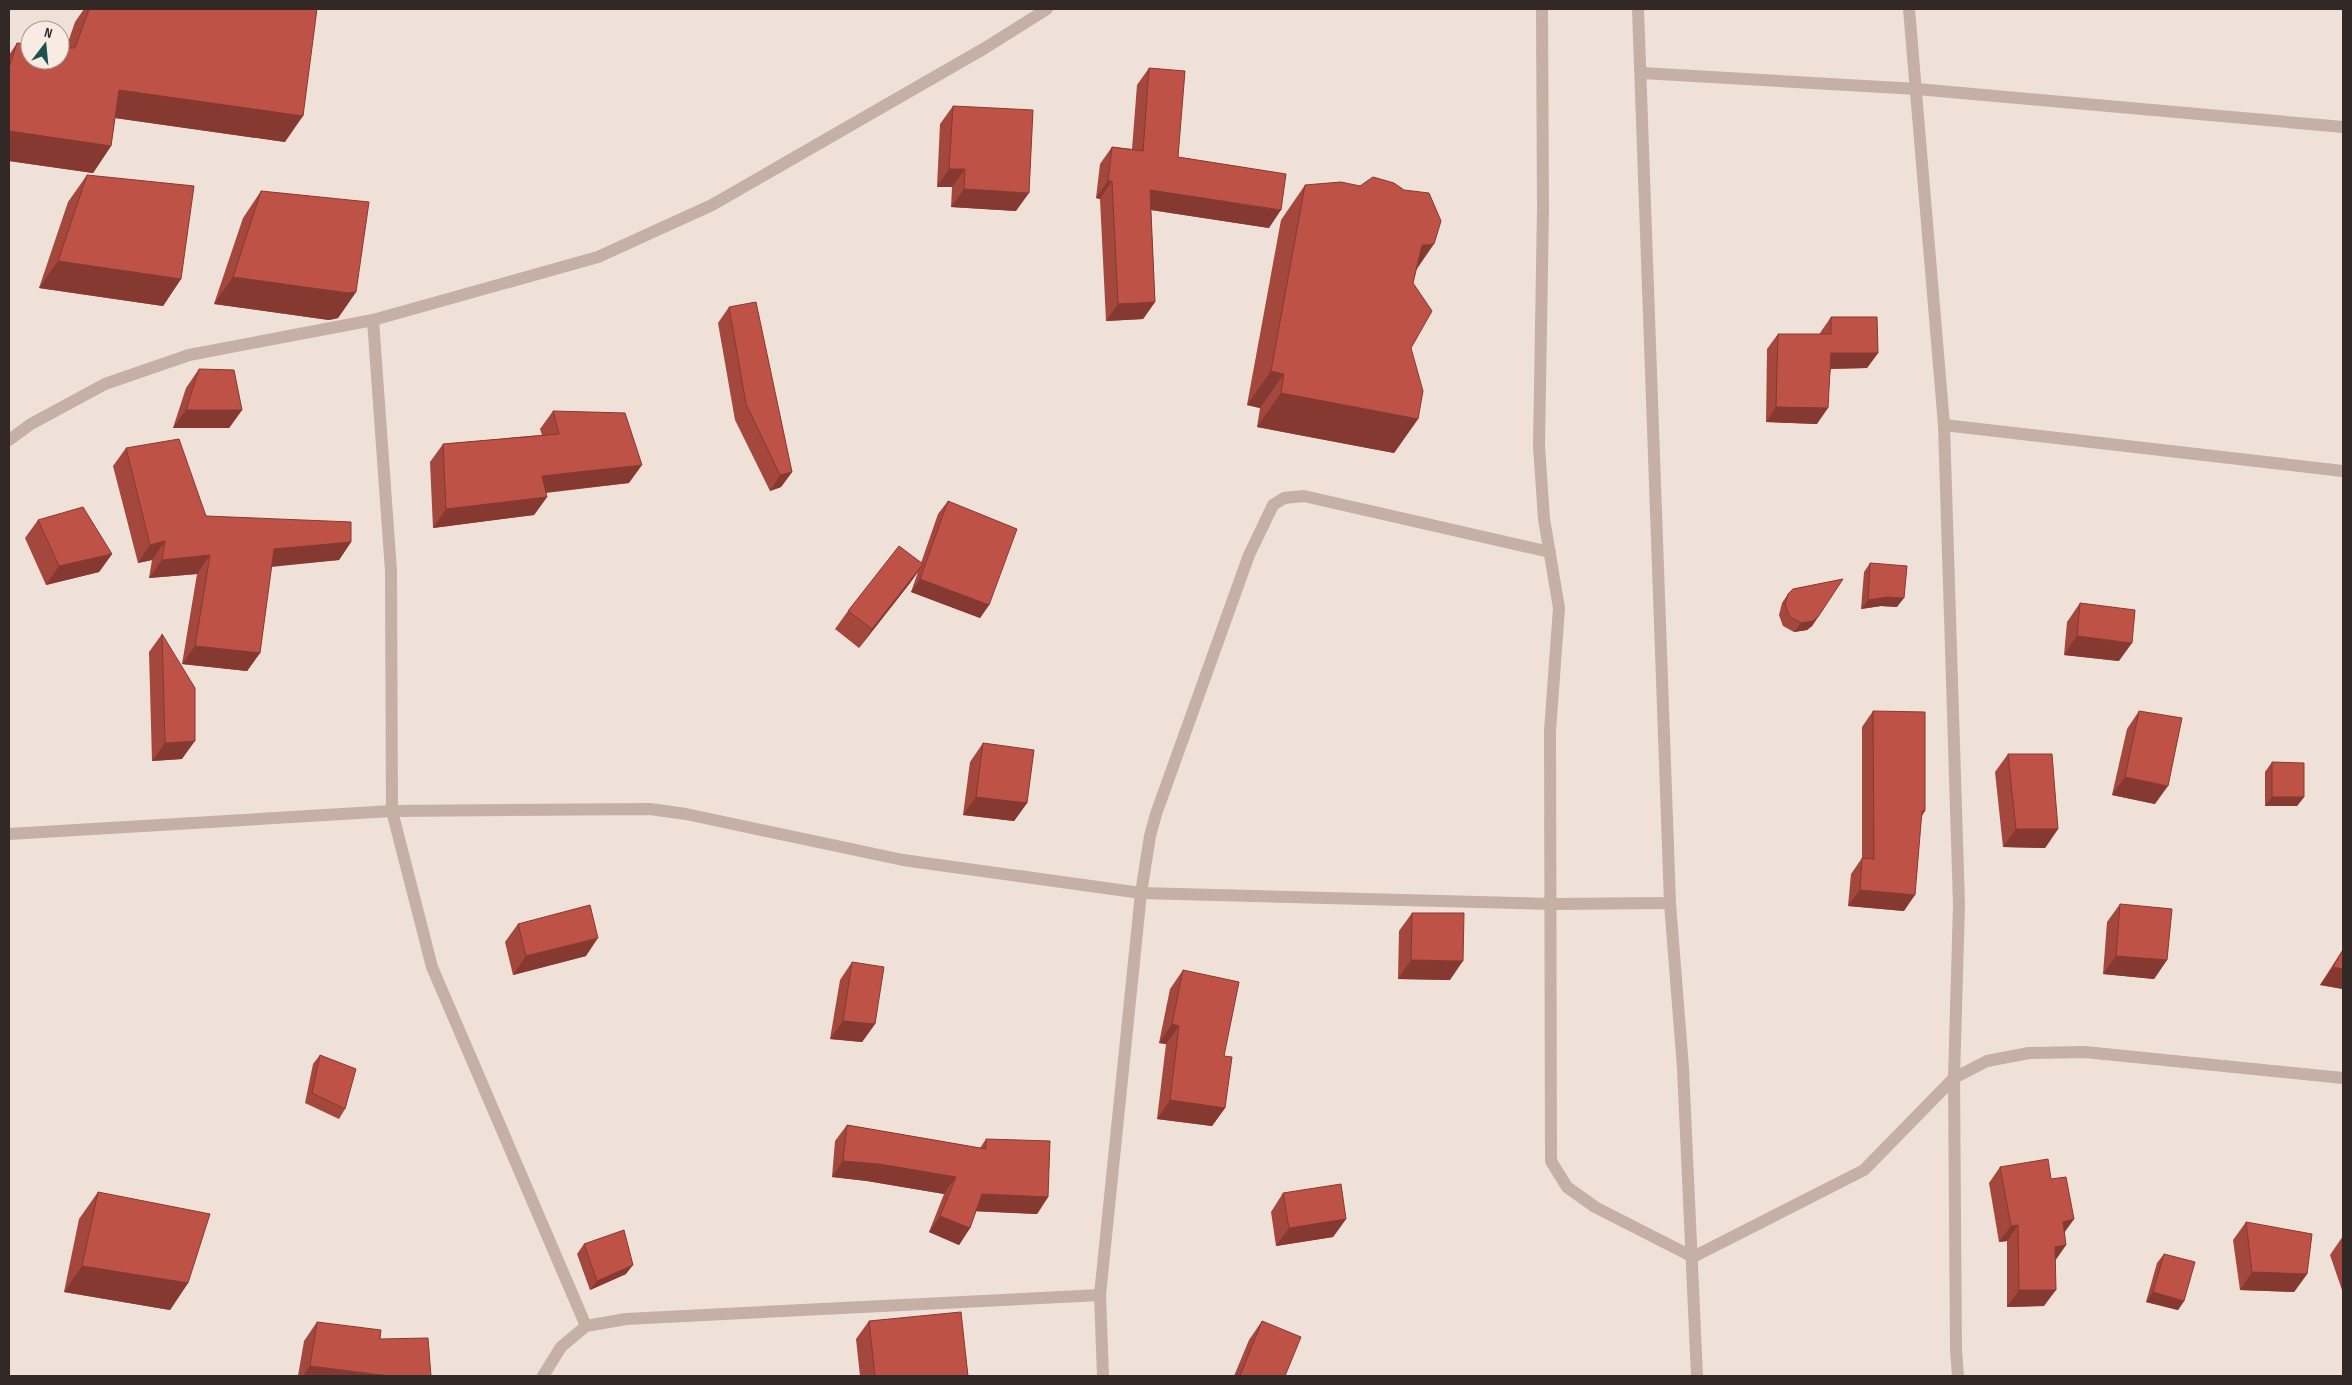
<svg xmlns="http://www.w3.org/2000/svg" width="2352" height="1385" font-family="'Sofia Sans Condensed',sans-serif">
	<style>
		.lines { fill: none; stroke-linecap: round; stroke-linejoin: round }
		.minor { stroke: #c6afa5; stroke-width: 12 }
		.wall { fill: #a4473c }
		.shaded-wall { fill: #863931 }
		.building { fill: #bf5246; stroke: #863931 }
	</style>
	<rect width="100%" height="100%" fill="#efe1d8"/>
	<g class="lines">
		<g class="minor">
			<polyline points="1542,9 1543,209 1539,446 1544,519 1559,608 1550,731 1551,1161 1567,1187 1595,1207 1693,1257 1864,1170 1954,1078 1987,1061 2029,1053 2085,1052 2343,1078"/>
			<polyline points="1638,9 1670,903 1683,1068 1697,1376"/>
			<polyline points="1909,9 1944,425 1959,905 1954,1078 1956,1350 1958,1376"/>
			<polyline points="1642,73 1917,89 2343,127"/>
			<polyline points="373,320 391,571 392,811 432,967 586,1326"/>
			<polyline points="1944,425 2343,471"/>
			<polyline points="9,440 31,424 105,384 189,355 373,320 598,257 712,205 985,48 1047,9"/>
			<polyline points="9,834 392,811 650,809 686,814 903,860 1141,893 1551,904 1670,903"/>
			<polyline points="543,1376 561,1347 586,1326 626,1319 1100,1295"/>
			<polyline points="1103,1376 1100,1295 1141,893 1150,836 1156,814 1249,555 1273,505 1284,498 1304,496 1550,552"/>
		</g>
	</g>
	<g class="wall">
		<polygon points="84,9 317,9 285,142 115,118 111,146 93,173 9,161 9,55 17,43 66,48 75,22"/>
		<polygon points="1149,68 1178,157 1269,228 1151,210 1155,302 1143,319 1106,321 1100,199 1096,198 1100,164 1112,147 1132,149 1137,85"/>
		<polygon points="953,106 1016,211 951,207 952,187 937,187 940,124"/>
		<polygon points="87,175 181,279 163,306 39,288 68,202"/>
		<polygon points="1305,185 1360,186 1416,271 1413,283 1411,348 1418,419 1394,453 1257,427 1260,408 1247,405 1281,220"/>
		<polygon points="261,191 356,292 338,318 329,320 214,304 243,218"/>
		<polygon points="729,307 792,472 781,487 770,491 735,420 718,323"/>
		<polygon points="1831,317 1878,353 1867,368 1831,369 1817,424 1766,422 1767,349 1778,334 1820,334 1820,333"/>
		<polygon points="199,369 242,410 229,428 173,428 186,388"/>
		<polygon points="553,411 629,483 546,493 547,497 534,515 433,528 430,462 443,444 542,435 540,429"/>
		<polygon points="126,448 206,516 351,542 339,560 271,566 260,653 247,671 182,664 197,574 149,578 152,560 138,563 113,466"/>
		<polygon points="948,501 989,605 980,618 911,592 918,572 910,583 859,648 835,629 848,611 921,563 938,514"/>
		<polygon points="38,520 112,554 99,572 46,585 25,538"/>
		<polygon points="1870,563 1897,607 1881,606 1861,609 1864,572"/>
		<polygon points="1788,594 1818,617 1812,626 1807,630 1794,632 1783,626 1779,615 1782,603"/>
		<polygon points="2080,603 2119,661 2064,655 2067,622"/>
		<polygon points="162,634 182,759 152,761 149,652"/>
		<polygon points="1873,711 1925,811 1922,816 1904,911 1848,906 1851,874 1862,858 1862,727"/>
		<polygon points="2139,711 2155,804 2112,795 2127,729"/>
		<polygon points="983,743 1027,803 1014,821 963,815 970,762"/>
		<polygon points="2008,754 2058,829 2045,848 2003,847 1995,772"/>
		<polygon points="2272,762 2304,797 2297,806 2265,806 2265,772"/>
		<polygon points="2120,904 2167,960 2154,979 2103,974 2107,922"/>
		<polygon points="1412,913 1450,980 1398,979 1399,931"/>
		<polygon points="518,924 586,956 513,975 505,942"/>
		<polygon points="2343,949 2343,989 2320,985"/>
		<polygon points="852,962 875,1024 862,1042 830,1039 840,980"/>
		<polygon points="1183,970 1224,1056 1225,1108 1212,1126 1157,1119 1166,1044 1159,1043 1170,989"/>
		<polygon points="320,1055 345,1109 339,1119 305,1103 313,1064"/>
		<polygon points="847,1125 980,1148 986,1139 1048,1197 1037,1214 976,1211 970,1228 959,1245 929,1232 944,1194 867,1181 832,1177 835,1141"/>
		<polygon points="2000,1167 2074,1219 2064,1232 2066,1245 2055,1260 2044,1306 2007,1307 2007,1241 1999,1242 1989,1183"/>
		<polygon points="98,1192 188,1283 170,1310 64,1292 79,1219"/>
		<polygon points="1283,1193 1346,1219 1333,1237 1276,1246 1271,1212"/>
		<polygon points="2246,1222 2307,1274 2294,1292 2240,1290 2233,1240"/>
		<polygon points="2343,1236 2343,1293 2330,1255"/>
		<polygon points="584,1244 626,1274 590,1290 577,1254"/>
		<polygon points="2164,1254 2184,1301 2178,1310 2146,1302 2157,1263"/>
		<polygon points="869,1321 968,1376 860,1376 856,1339"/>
		<polygon points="1262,1321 1285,1376 1234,1376 1249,1340"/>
		<polygon points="317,1322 431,1376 298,1376 304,1341"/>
	</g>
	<g class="shaded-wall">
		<polygon points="119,90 303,116 285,142 101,116"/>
		<polygon points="9,131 111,146 93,173 9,161"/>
		<polygon points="949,169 965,169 952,187 937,187"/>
		<polygon points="1108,181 1112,181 1100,199 1096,198"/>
		<polygon points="964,189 1029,193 1016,211 951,207"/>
		<polygon points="1150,190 1281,210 1269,228 1138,208"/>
		<polygon points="1434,244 1410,279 1422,245"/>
		<polygon points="58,261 181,279 163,306 39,288"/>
		<polygon points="233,277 356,292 338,318 329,320 214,304"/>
		<polygon points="1155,302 1143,319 1106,321 1118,304"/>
		<polygon points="1831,353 1878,353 1867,368 1820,369"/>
		<polygon points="1271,371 1284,374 1260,408 1247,405"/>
		<polygon points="1281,393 1418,419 1394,453 1257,427"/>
		<polygon points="1776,407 1828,408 1817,424 1766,422"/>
		<polygon points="186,410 242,410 229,428 173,428"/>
		<polygon points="642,465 629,483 530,494 542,476"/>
		<polygon points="792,472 781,487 770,491 780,475"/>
		<polygon points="547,497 534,515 433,528 446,509"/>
		<polygon points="165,541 152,560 138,563 150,545"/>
		<polygon points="351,542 339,560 261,568 274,549"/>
		<polygon points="112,554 99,572 46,585 59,566"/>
		<polygon points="210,555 197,574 149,578 162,560"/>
		<polygon points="923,564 910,583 859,648 872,629"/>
		<polygon points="920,579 989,605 980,618 911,592"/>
		<polygon points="1887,597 1904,598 1897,607 1881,606 1861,609 1868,600"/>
		<polygon points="1818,617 1812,626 1807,630 1794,632 1801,623"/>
		<polygon points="2077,636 2132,643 2119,661 2064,655"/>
		<polygon points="195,646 260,653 247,671 182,664"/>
		<polygon points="195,741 182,759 152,761 165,743"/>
		<polygon points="2125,777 2168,786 2155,804 2112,795"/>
		<polygon points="976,797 1027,803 1014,821 963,815"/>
		<polygon points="2272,797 2304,797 2297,806 2265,806"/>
		<polygon points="2016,829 2058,829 2045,848 2003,847"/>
		<polygon points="1860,890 1915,895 1904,911 1848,906"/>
		<polygon points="598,938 586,956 513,975 526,956"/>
		<polygon points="2116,956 2167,960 2154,979 2103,974"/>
		<polygon points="1411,960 1463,961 1450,980 1398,979"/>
		<polygon points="2333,967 2343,969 2343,989 2320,985"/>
		<polygon points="843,1021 875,1024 862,1042 830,1039"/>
		<polygon points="1172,1024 1179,1026 1166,1044 1159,1043"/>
		<polygon points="1170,1100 1225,1108 1212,1126 1157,1119"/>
		<polygon points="843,1161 879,1164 956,1177 944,1194 867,1181 832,1177"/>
		<polygon points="982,1194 1048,1197 1037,1214 970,1211"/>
		<polygon points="940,1216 970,1228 959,1245 929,1232"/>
		<polygon points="1346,1219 1333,1237 1276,1246 1289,1228"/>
		<polygon points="2074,1219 2062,1236 2063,1222"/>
		<polygon points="2018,1225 2007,1241 1999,1242 2011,1226"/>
		<polygon points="2066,1245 2055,1261 2055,1247"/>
		<polygon points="633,1265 626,1274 590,1290 597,1281"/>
		<polygon points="82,1266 188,1283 170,1310 64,1292"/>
		<polygon points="2252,1272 2307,1274 2294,1292 2240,1290"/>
		<polygon points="2019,1290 2056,1290 2044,1306 2007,1307"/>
		<polygon points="2153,1292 2184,1301 2178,1310 2146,1302"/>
		<polygon points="310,1366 389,1376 303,1376"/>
	</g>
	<g class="building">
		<polygon points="89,9 317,9 303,116 119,90 111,146 9,131 9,68 17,43 30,44 30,60 60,60 60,47 75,48"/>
		<polygon points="1149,68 1185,71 1178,157 1286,174 1281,210 1150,190 1155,302 1118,304 1112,181 1108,181 1112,147 1143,151"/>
		<polygon points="953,106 1033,110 1029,193 964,189 965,169 949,169"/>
		<polygon points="87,175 194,186 181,279 58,261"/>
		<polygon points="1373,177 1394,183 1404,190 1429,193 1441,221 1434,244 1422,245 1413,283 1432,311 1411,348 1423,391 1418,419 1281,393 1284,374 1271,371 1305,185 1341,182 1360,186"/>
		<polygon points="261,191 369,202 356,292 348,293 233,277"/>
		<polygon points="756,302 792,472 780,475 746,404 729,307"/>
		<polygon points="1831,317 1877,317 1878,353 1831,353 1828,408 1776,407 1778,334 1831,334"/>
		<polygon points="199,369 234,370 242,410 186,410"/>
		<polygon points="553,411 625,413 642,465 542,476 547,497 446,509 443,444 559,434"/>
		<polygon points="179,439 206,516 351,522 351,542 274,549 260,653 195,646 210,555 162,560 165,541 150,545 126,448"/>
		<polygon points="948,501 1017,529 989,605 920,579"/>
		<polygon points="83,507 112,554 59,566 38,520"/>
		<polygon points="899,546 923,564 872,629 848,611"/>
		<polygon points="1870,563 1907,566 1904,598 1887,597 1868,600"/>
		<polygon points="1843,579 1818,617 1813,621 1801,623 1790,617 1785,605 1788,594 1793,589"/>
		<polygon points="2080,603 2135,610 2132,643 2077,636"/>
		<polygon points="162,634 195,688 195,741 165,743"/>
		<polygon points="1873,711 1925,712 1925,811 1922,811 1915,895 1860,890 1862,858 1874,859"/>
		<polygon points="2139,711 2182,718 2168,786 2125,777"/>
		<polygon points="983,743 1034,750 1027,803 976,797"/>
		<polygon points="2008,754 2052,754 2058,829 2016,829"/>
		<polygon points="2272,762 2304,763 2304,797 2272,797"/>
		<polygon points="2120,904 2172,909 2167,960 2116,956"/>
		<polygon points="590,905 598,938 526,956 518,924"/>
		<polygon points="1412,913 1464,913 1463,961 1411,960"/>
		<polygon points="2343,950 2343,969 2333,967"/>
		<polygon points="852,962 884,967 875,1024 843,1021"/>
		<polygon points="1183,970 1239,982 1224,1056 1232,1057 1225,1108 1170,1100 1179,1026 1172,1024"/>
		<polygon points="320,1055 356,1069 345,1109 312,1093"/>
		<polygon points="847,1125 986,1149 986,1139 1050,1141 1048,1197 982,1194 970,1228 940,1216 956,1177 879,1164 843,1161"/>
		<polygon points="2048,1159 2051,1179 2066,1177 2074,1219 2063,1222 2066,1245 2055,1247 2056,1290 2019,1290 2018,1225 2011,1226 2000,1167"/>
		<polygon points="1341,1184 1346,1219 1289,1228 1283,1193"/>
		<polygon points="98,1192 210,1214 188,1283 82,1266"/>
		<polygon points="2246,1222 2312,1234 2307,1274 2252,1272"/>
		<polygon points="624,1230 633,1265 597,1281 584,1244"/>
		<polygon points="2164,1254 2195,1262 2184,1301 2153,1292"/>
		<polygon points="961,1312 968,1376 875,1376 869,1321"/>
		<polygon points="1262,1321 1301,1337 1285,1376 1240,1376"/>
		<polygon points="317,1322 381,1330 380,1339 428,1338 431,1376 389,1376 310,1366"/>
	</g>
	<rect width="2352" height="1385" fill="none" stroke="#322826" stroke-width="20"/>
	<g transform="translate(45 45) rotate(16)"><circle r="24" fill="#f7ebe4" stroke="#a89d98"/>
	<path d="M0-4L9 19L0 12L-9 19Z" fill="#1e514d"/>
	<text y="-8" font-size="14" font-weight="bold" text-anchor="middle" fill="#322826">N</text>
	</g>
</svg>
